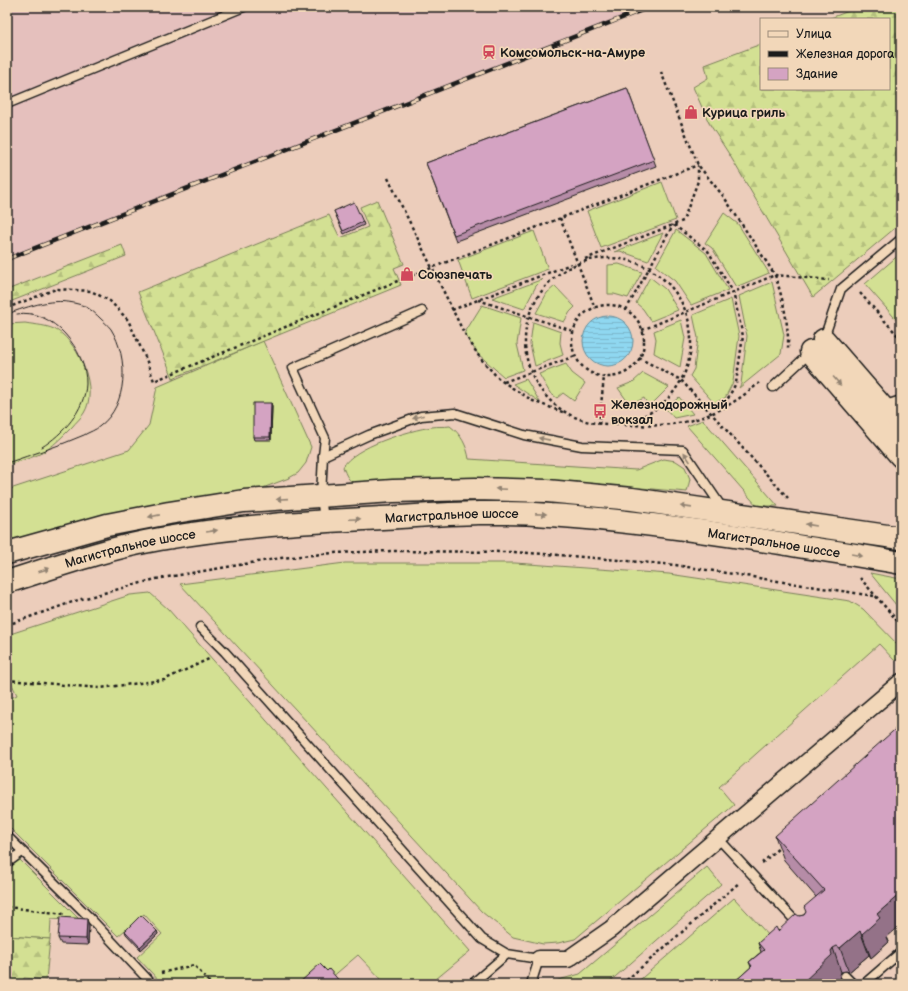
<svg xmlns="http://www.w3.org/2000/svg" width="908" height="991" font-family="'Balsamiq Sans',sans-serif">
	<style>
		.built { fill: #e5c0bd }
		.grass { fill: #d3e093; stroke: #787e58 }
		.forest { fill: url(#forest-firs); stroke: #787e58 }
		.water { fill: url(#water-rules); stroke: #618c9b }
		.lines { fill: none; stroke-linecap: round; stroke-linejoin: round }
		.lane-casing { stroke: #1c1c1c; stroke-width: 11 }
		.street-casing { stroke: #1c1c1c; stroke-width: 19 }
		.secondary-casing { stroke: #1c1c1c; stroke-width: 25 }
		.path { stroke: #1c1c1c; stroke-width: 2.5; stroke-dasharray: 3 3; stroke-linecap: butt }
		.lane { stroke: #f2d7b9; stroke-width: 8 }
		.street { stroke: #f2d7b9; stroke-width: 16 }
		.secondary { stroke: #f2d7b9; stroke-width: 22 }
		.tram { stroke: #1c1c1c; stroke-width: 1 }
		.rail-casing { stroke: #1c1c1c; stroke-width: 4.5 }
		.rail { stroke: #f2d7b9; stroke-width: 3; stroke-dasharray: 9; stroke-linecap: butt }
		.wall { fill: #b68ca7; stroke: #1c1c1c }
		.shaded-wall { fill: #947288; stroke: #1c1c1c }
		.building { fill: #d4a3c2; stroke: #1c1c1c }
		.oneway { fill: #928372 }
		.labels { text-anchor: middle; stroke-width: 3.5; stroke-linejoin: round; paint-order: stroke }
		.poi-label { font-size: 13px; font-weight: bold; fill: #1c1c1c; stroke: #f2d7b9; text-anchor: start }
		.street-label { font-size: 13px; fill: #1c1c1c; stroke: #f2d7b9 }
	</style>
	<defs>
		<pattern id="forest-firs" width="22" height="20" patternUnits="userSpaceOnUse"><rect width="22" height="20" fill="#d3e093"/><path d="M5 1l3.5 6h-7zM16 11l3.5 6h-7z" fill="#b5c07e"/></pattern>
		<pattern id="water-rules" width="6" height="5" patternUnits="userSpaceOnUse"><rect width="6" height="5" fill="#8fd7f0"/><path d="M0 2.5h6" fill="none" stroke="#7bb8cd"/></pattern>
	</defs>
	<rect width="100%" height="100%" fill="#eccdbb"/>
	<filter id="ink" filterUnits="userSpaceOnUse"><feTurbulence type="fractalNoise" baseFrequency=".025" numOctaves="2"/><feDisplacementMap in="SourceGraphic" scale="8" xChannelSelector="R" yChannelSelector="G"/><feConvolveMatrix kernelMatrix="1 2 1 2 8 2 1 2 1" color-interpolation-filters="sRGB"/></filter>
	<g filter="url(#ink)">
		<polygon class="built" points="7,7 650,7 7,259"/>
		<g class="grass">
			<polygon points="662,182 676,220 601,248 587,211"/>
			<polygon points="724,213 738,224 769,273 736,287 712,248 705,243"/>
			<polygon points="676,230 706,253 728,290 691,305 675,281 656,266"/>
			<polygon points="534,231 548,269 472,298 458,260"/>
			<polygon points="663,233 648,261 620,251 614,252"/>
			<polygon points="901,253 901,325 865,284"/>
			<polygon points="619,264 642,272 628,298 614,294 608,294 608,265"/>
			<polygon points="650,277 665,289 678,310 651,321 643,309 636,303"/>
			<polygon points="543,279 536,286 524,309 492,298"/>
			<polygon points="772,282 784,335 781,354 739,388 741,384 747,336 739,296"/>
			<polygon points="555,286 575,307 570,312 564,322 536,313 547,293"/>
			<polygon points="731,299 739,336 733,382 725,398 714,403 690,376 694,369 698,338 693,315"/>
			<polygon points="482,305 521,318 517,344 523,370 504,377 478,354 464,334"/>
			<polygon points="681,320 685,338 680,367 654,353 656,339 654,331"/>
			<polygon points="533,322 561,332 560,343 563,355 535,366 530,344"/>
			<path d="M25,323C36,325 48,325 58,331C79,345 99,389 84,413C81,418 76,422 72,427C64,435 56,443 47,450C36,457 20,461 7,465V324Z"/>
			<polygon points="263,341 311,447 306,463 298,473 289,478 260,489 98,517 7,541 7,490 129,450 149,425 157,387"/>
			<polygon points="566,364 572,373 585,383 574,401 563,393 557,398 550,393 539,374"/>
			<polygon points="643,373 669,387 649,407 644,398 630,405 618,388 633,382"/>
			<polygon points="526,379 540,402 513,384"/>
			<polygon points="679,397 693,414 674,418 666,409"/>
			<polygon points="703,420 778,506 757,506 687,426"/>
			<path d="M450,426C461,434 467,446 469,459L636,470L664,459L676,461L685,467L690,479L687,492L548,480L445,478L356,484C348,481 346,475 343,467C353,447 410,430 432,427C438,426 444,427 450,426Z"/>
			<polygon points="345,563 515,563 669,574 850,601 863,609 901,648 901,656 895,661 879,644 719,787 734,805 575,939 558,943 543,944 513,937 482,912 180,584"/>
			<polygon points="870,573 901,579 901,611"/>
			<polygon points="150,593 168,609 470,951 430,984 386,984 358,955 324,984 162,984 137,957 162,934 144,914 118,936 7,825 7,700 17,695 7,674 7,635 130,595"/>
			<polygon points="7,847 81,921 51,919 50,939 7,936"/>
			<polygon points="707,867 721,884 607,984 552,984 555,981 580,974"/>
			<polygon points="734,898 784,952 761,984 635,984"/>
		</g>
		<g class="forest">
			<polygon points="859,7 901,7 901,223 813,297 729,154 709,123 693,87 708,78 705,65 761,44 761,89 889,89 889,19 828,19"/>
			<polygon points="377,200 404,264 394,268 401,285 173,378 138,292 329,215 340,238 368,227 360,207"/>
			<polygon points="122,245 126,256 7,303 7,290"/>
			<polygon points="7,936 50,939 46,980 24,978 23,984 7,984"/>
		</g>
		<circle class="water" cx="608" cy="341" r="25"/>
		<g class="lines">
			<defs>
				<g id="lane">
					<polyline points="7,104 244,7"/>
					<polyline points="824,338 841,289 901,239"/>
					<polyline points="773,387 811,352"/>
					<polyline points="882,406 901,400"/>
					<polyline points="323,456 369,435 421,416 455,413 524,435 582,446 683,450 723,509"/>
					<polyline points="324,520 321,496 323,456 325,438 293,368 422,311"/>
					<polyline points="200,627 225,652 482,939 507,954 539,959 531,984"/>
					<polyline points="7,836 89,917 152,984"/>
					<polyline points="717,837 800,926"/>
					<polyline points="7,863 22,852"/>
					<polyline points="845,976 853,984"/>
					<polyline points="472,984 507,954"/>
					<polyline points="864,984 901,952"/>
				</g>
				<polyline id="street" points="539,959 568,959 611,929 901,682"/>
				<g id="secondary">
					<polyline points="824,340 901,429"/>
					<polyline points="811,352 901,456"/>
					<polyline points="7,553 107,525 169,513 244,501 393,491 475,489 547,491 632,499 901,538"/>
					<path id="s1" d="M7,582C57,566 108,548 160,539C234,526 307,522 382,518C437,515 494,510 550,515C627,520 704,531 780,543C820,550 861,555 901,563"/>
				</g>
			</defs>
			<use href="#lane" class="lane-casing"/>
			<use href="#street" class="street-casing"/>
			<use href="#secondary" class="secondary-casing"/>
			<g class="path">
				<polyline points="661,72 698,165 724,197 775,275 829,280"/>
				<polyline points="388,178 462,329 480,358 500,380 533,401 565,413"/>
				<polyline points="560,218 595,308"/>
				<polyline points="674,225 708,251 733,292 743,336 736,383 723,408"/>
				<circle cx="608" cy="341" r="83"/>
				<polyline points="585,259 683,221 698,181 698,166"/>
				<polyline points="860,293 901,339"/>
				<polyline points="478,300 573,331"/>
				<circle cx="608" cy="341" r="36"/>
				<polyline points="7,308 56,289 91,291 110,301 128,320 146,359 154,381 395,282 698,165"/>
				<polyline points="452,310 571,264"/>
				<polyline points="626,310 673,225"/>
				<path d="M642,330L775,275C783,300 789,323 788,350"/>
				<polyline points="639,358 681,380 788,498"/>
				<polyline points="504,382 575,356"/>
				<polyline points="599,424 604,377"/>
				<path d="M624,425C637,425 649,426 661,425C702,422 728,409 759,383"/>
				<polyline points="860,578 901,625"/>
				<polyline points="7,625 78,600 156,579 281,558 333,553 392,551 512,552 560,555 675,565 874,596"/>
				<polyline points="7,680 100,688 164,680 211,658"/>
				<polyline points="762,863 780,847"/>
				<polyline points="7,907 64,914"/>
				<polyline points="161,973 194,965 211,984"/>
				<polyline points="622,984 740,882"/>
			</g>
			<use href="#lane" class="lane"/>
			<use href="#street" class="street"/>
			<use href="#secondary" class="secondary"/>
			<g class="tram">
				<path d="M7,314C30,306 53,297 78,304C87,306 94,312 100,318C104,322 108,325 111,329C129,358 128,405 100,426C96,430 89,432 84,435C59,446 33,454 7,463"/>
				<path d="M17,314C52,307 87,351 86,384C85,410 63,434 42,447"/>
			</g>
			<defs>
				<polyline id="rail" points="7,259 650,7"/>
			</defs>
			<use href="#rail" class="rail-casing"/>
			<use href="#rail" class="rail"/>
		</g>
		<g class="wall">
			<polygon points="627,88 656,166 456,241 426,163"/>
			<polygon points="334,211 363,222 364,225 344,234"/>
			<polygon points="271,403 272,406 271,440 254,440 253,437"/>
			<polygon points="775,836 887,937 889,942 871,958 869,955 849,972 846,971 841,972 840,975 841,979 836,984 732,984 751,967 749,962 761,952 758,943 778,931 799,916 804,915 816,897 784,860"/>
			<polygon points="89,925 88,945 61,944 58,938"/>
			<polygon points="125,931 157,931 158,934 141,950 126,934"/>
		</g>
		<g class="shaded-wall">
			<polygon points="271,403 272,406 271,440 270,437"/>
			<polygon points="901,893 901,925 887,937 889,942 871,958 862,934 877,914"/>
			<polygon points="87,919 89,925 88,945 86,939"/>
			<polygon points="157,931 158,934 141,950 140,947"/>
			<polygon points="860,931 869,955 849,972 840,948"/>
			<polygon points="833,948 841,972 840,975 841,979 836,984 801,984 831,951"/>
		</g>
		<g class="building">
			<polygon points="627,88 654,160 454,235 426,163"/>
			<polygon points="354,202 363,222 343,231 334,211"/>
			<polygon points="253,403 271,403 270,437 253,437"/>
			<polygon points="901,724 901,893 877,914 880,918 862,934 860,931 840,948 837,946 833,948 831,951 832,955 801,984 732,984 752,966 749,962 764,950 758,943 776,927 778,931 796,914 799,916 804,915 806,912 804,907 824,890 775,836"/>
			<polygon points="141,915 157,931 140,947 125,931"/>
			<polygon points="60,917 87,919 86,939 58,938"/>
			<polygon points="320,964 327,971 329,969 342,984 298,984"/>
		</g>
		<defs><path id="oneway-solid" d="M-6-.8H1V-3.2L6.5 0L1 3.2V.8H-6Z"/></defs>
		<g class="oneway">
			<use href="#oneway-solid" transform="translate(837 381) rotate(49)"/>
			<use href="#oneway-solid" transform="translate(418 417) rotate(163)"/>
			<use href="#oneway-solid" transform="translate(544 439) rotate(-169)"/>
			<use href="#oneway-solid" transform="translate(687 457) rotate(-124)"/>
			<use href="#oneway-solid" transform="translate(501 489) rotate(-178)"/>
			<use href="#oneway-solid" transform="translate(282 499) rotate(176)"/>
			<use href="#oneway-solid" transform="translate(686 507) rotate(-172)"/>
			<use href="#oneway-solid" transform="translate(541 514) rotate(1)"/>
			<use href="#oneway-solid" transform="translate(154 516) rotate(169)"/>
			<use href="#oneway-solid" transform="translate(355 519) rotate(-3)"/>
			<use href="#oneway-solid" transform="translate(811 525) rotate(-171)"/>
			<use href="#oneway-solid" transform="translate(212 531) rotate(-9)"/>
			<use href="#oneway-solid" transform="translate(857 555) rotate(10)"/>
			<use href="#oneway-solid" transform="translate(44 570) rotate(-18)"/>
		</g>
	</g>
	<defs>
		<symbol id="station-bare" viewBox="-9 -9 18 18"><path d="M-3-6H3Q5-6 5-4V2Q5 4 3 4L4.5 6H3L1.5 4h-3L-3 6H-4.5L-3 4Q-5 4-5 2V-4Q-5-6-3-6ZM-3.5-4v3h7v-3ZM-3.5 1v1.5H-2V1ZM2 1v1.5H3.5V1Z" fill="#d1495b" stroke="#f2d7b9" stroke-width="2.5" paint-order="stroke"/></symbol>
		<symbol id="shop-bare" viewBox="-9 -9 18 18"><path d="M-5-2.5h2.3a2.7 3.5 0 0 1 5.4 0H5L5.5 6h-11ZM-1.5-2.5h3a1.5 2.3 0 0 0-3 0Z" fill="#d1495b" stroke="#f2d7b9" stroke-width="2.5" paint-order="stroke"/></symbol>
		<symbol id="bus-bare" viewBox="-9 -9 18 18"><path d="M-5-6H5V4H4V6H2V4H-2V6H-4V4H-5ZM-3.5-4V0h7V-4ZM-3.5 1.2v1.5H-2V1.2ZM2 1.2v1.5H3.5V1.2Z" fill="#d1495b" stroke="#f2d7b9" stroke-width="2.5" paint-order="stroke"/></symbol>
	</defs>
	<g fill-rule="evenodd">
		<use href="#station-bare" x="479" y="42" width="20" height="20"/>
		<use href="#shop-bare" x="681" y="102" width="20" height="20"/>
		<use href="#shop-bare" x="397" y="264" width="20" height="20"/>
		<use href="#bus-bare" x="590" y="401" width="20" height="20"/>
	</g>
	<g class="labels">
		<g class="poi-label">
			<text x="500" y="57">Комсомольск-на-Амуре</text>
			<text x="702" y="117">Курица гриль</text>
			<text x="418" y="279">Союзпечать</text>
			<text x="611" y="409">Железнодорожный<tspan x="611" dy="15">вокзал</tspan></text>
		</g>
		<g class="street-label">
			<text dy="5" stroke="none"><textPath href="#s1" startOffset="452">Магистральное шоссе</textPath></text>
			<text dy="5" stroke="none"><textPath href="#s1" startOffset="776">Магистральное шоссе</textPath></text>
			<text dy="5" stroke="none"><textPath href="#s1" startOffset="128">Магистральное шоссе</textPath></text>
		</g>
	</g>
	<rect width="908" height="991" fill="none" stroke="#f2d7b9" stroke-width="24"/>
	<rect x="12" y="12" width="884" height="967" fill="none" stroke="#1c1c1c" stroke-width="1.5" filter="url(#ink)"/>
	<rect x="760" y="18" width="130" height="72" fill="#f2d7b9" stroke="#9c8c7a"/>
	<rect x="768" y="31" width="20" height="6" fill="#f2d7b9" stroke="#9c8c7a"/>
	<text x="796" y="38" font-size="12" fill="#1c1c1c">Улица</text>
	<rect x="768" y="51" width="20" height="6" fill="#1c1c1c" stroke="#9c8c7a"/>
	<text x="796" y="58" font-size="12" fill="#1c1c1c">Железная дорога</text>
	<rect x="768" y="68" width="20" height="12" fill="#d4a3c2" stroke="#9c8c7a"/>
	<text x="796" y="78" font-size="12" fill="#1c1c1c">Здание</text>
</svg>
